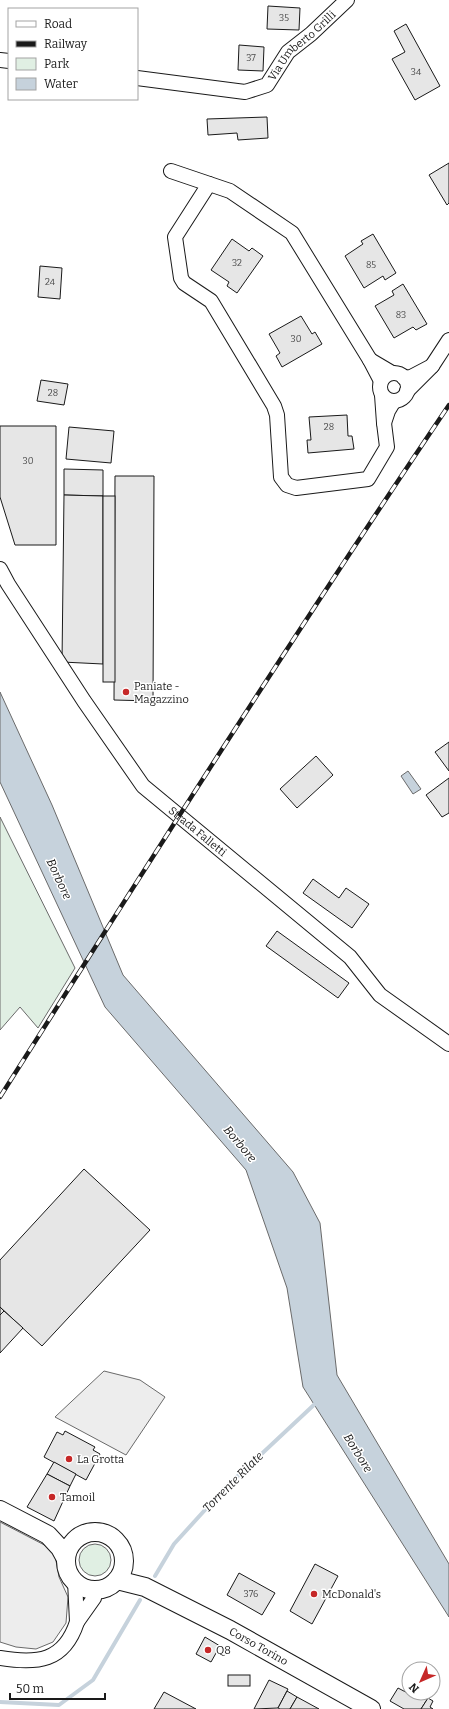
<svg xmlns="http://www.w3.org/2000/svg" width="449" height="1709" font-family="Bitter,serif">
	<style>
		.green { fill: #e0efe3; stroke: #6a6a6a }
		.parking { fill: #ededed; stroke: #6a6a6a }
		.water { fill: #c6d2dc; stroke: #6a6a6a }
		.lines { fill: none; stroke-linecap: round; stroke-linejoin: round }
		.stream { stroke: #c6d2dc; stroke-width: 4 }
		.building { fill: #e6e6e6; stroke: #1a1a1a }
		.minor-casing { stroke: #1a1a1a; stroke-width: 16 }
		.major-casing { stroke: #1a1a1a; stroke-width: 20 }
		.minor { stroke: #fff; stroke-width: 14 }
		.major { stroke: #fff; stroke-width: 18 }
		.rail-casing { stroke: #1a1a1a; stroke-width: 4.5 }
		.rail { stroke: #fff; stroke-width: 3; stroke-dasharray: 9; stroke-linecap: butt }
		.poi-dot { fill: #c62828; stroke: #fff; stroke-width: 1.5 }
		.labels { text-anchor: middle; stroke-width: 3; stroke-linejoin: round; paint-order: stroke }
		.number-label { font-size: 9px; fill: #4d4d4d }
		.street-label { font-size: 11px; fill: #1a1a1a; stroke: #fff }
		.poi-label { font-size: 11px; fill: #1a1a1a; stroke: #fff; text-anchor: start }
		.water-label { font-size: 12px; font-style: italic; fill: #1a1a1a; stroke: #fff }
	</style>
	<rect width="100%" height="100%" fill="#fff"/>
	<g class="green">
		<polygon points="0,817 75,968 38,1028 20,1007 0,1030"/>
		<circle cx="95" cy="1560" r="16"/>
	</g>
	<g class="parking">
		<polygon points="104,1371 140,1380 165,1397 126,1455 55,1417"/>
		<polygon points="0,1522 54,1550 59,1577 68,1597 66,1623 53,1642 36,1649 16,1647 0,1642"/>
	</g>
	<g class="water">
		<polygon points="0,692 52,805 123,975 293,1172 320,1223 337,1375 449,1564 449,1617 303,1387 287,1288 246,1170 105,1007 0,782"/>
		<polygon points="408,771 421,789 413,794 401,776"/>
	</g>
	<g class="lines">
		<g class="stream">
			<polyline points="155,1576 174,1544 224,1489 317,1402"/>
			<polyline points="0,1702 59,1705 93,1680 140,1600"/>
		</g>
	</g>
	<g class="building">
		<polygon points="268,6 300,8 299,30 267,29"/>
		<polygon points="406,24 440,86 415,100 392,59 405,52 394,31"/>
		<polygon points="239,45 264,47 263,71 238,70"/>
		<polygon points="267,117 268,138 238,140 237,133 208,135 207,119"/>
		<polygon points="449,163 449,203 447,205 429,175"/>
		<polygon points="373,234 396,273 385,280 383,276 364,288 345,256 363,244 361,241"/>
		<polygon points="232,239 249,251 252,248 263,256 237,293 227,286 229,282 211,270"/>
		<polygon points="40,266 62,268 60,299 38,297"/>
		<polygon points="403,284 427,324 416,330 413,327 394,338 375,306 394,295 392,291"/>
		<polygon points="301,316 312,334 315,332 322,344 282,367 276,356 280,353 269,334"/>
		<polygon points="41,380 68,384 64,405 37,401"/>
		<polygon points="347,415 348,436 352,436 354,449 308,453 307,440 311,440 309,417"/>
		<polygon points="0,426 56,426 56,545 15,545 0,497"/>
		<polygon points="69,427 114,431 111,463 66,459"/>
		<polygon points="64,469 103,470 103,496 64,495"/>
		<polygon points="115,476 154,476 153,701 114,700"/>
		<polygon points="64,495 103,496 103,664 62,662"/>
		<rect x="103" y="496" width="12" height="186"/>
		<polygon points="449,742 449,771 435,752"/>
		<polygon points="316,756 333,775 297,808 280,789"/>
		<polygon points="449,778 449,813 442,817 426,795"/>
		<polygon points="313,879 339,898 346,888 369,904 352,928 303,893"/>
		<polygon points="277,931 349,983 338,998 266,946"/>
		<polygon points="84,1169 150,1230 42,1346 0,1307 0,1260"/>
		<polygon points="0,1307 4,1311 0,1315"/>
		<polygon points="4,1311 23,1328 0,1353 0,1315"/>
		<polygon points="65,1431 95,1447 93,1450 100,1454 86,1480 44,1457 57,1432 63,1435"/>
		<polygon points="54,1462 76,1474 70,1486 47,1474"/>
		<polygon points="47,1474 70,1486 54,1521 27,1507"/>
		<polygon points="315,1564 338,1576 312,1624 290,1611"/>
		<polygon points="239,1573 275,1593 262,1615 227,1595"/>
		<polygon points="205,1637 220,1646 211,1662 196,1654"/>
		<rect x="228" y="1675" width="22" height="11"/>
		<polygon points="269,1680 288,1689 278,1708 254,1709"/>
		<polygon points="398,1688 417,1698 419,1693 428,1698 421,1709 404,1709 390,1701"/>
		<polygon points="287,1691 297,1697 290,1709 280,1709 278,1708"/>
		<polygon points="164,1692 196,1709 154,1709"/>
		<polygon points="297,1697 319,1709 290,1709"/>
		<polygon points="428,1698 433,1701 430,1707 433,1709 421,1709"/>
	</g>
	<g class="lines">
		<defs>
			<g id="minor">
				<polyline points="0,60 9,61"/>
				<path id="s1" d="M137,78L245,92L267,85L288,52L311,34L347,0"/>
				<polyline points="171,171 230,191 292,233 370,360"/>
				<polyline points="209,184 175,237 181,278 184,283 211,301 274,406 277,415 281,477 287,485 296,488 368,479 387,447 384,423"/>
				<polyline points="432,366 449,340"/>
				<circle cx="394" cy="387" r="14"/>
				<polyline points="404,378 411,377 432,366 407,391"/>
				<polyline points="381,381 370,360 392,373"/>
				<polyline points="382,395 384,423 388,411 394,401"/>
				<path id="s2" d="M0,569L8,584L84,701L143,786L350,957L380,995L449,1044"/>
				<polyline points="75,1581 77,1622 94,1598 95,1590"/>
				<path d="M0,1658C37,1664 64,1662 77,1622"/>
			</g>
			<g id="major">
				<polyline points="0,1510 48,1535 60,1548 66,1559"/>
				<circle cx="95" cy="1561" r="29"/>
				<path id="s3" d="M117,1580L145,1587L230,1630L371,1709"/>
			</g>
		</defs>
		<use href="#minor" class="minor-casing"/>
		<use href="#major" class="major-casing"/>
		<use href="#minor" class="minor"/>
		<use href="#major" class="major"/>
		<defs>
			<path id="rail" d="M0,1097C147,865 295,633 449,405"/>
		</defs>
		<use href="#rail" class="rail-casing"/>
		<use href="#rail" class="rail"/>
	</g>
	<g class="poi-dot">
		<circle cx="126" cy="692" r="4"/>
		<circle cx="69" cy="1459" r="4"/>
		<circle cx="52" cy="1497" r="4"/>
		<circle cx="314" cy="1594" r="4"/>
		<circle cx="208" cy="1650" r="4"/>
	</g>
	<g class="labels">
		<g class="number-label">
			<text x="284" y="21">35</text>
			<text x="251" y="61">37</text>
			<text x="416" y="75">34</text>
			<text x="237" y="266">32</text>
			<text x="371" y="268">85</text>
			<text x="50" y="285">24</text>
			<text x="401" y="318">83</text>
			<text x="296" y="342">30</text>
			<text x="53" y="396">28</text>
			<text x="329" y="430">28</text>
			<text x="28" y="464">30</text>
			<text x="251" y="1597">376</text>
		</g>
		<g class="street-label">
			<text dy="4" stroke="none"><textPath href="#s1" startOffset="185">Via Umberto Grilli</textPath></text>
			<text dy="4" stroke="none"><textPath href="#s2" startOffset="331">Strada Falletti</textPath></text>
			<text dy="4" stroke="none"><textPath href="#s3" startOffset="157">Corso Torino</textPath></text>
		</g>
		<g class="poi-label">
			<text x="134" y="690">Paniate -<tspan x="134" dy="13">Magazzino</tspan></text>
			<text x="77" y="1463">La Grotta</text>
			<text x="60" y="1501">Tamoil</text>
			<text x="322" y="1598">McDonald's</text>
			<text x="216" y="1654">Q8</text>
		</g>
		<g class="water-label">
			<text transform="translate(59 879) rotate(65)" y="4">Borbore</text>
			<text transform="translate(240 1144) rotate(50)" y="4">Borbore</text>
			<text transform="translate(358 1453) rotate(58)" y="4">Borbore</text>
			<text transform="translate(233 1482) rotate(-45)" y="4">Torrente Rilate</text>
		</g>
	</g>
	<rect x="8" y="8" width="130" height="92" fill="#ffffff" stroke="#a3a3a3"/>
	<rect x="16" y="21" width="20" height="6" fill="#ffffff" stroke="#a3a3a3"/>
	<text x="44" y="28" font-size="12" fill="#1a1a1a">Road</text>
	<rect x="16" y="41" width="20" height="6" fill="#1a1a1a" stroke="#a3a3a3"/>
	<text x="44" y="48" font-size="12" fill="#1a1a1a">Railway</text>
	<rect x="16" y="58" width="20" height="12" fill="#e0efe3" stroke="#a3a3a3"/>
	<text x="44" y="68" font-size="12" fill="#1a1a1a">Park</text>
	<rect x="16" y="78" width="20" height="12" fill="#c6d2dc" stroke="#a3a3a3"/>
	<text x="44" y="88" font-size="12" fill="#1a1a1a">Water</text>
	<g transform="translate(421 1681) rotate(225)"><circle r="19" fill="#ffffff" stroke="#a3a3a3"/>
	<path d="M0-3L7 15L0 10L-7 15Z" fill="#c62828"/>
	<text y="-6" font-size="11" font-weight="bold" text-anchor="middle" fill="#1a1a1a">N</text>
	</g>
	<path d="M10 1693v6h95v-6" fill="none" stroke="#1a1a1a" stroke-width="2"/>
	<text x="16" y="1693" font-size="12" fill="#1a1a1a" stroke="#ffffff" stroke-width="3" paint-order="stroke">50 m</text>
</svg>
